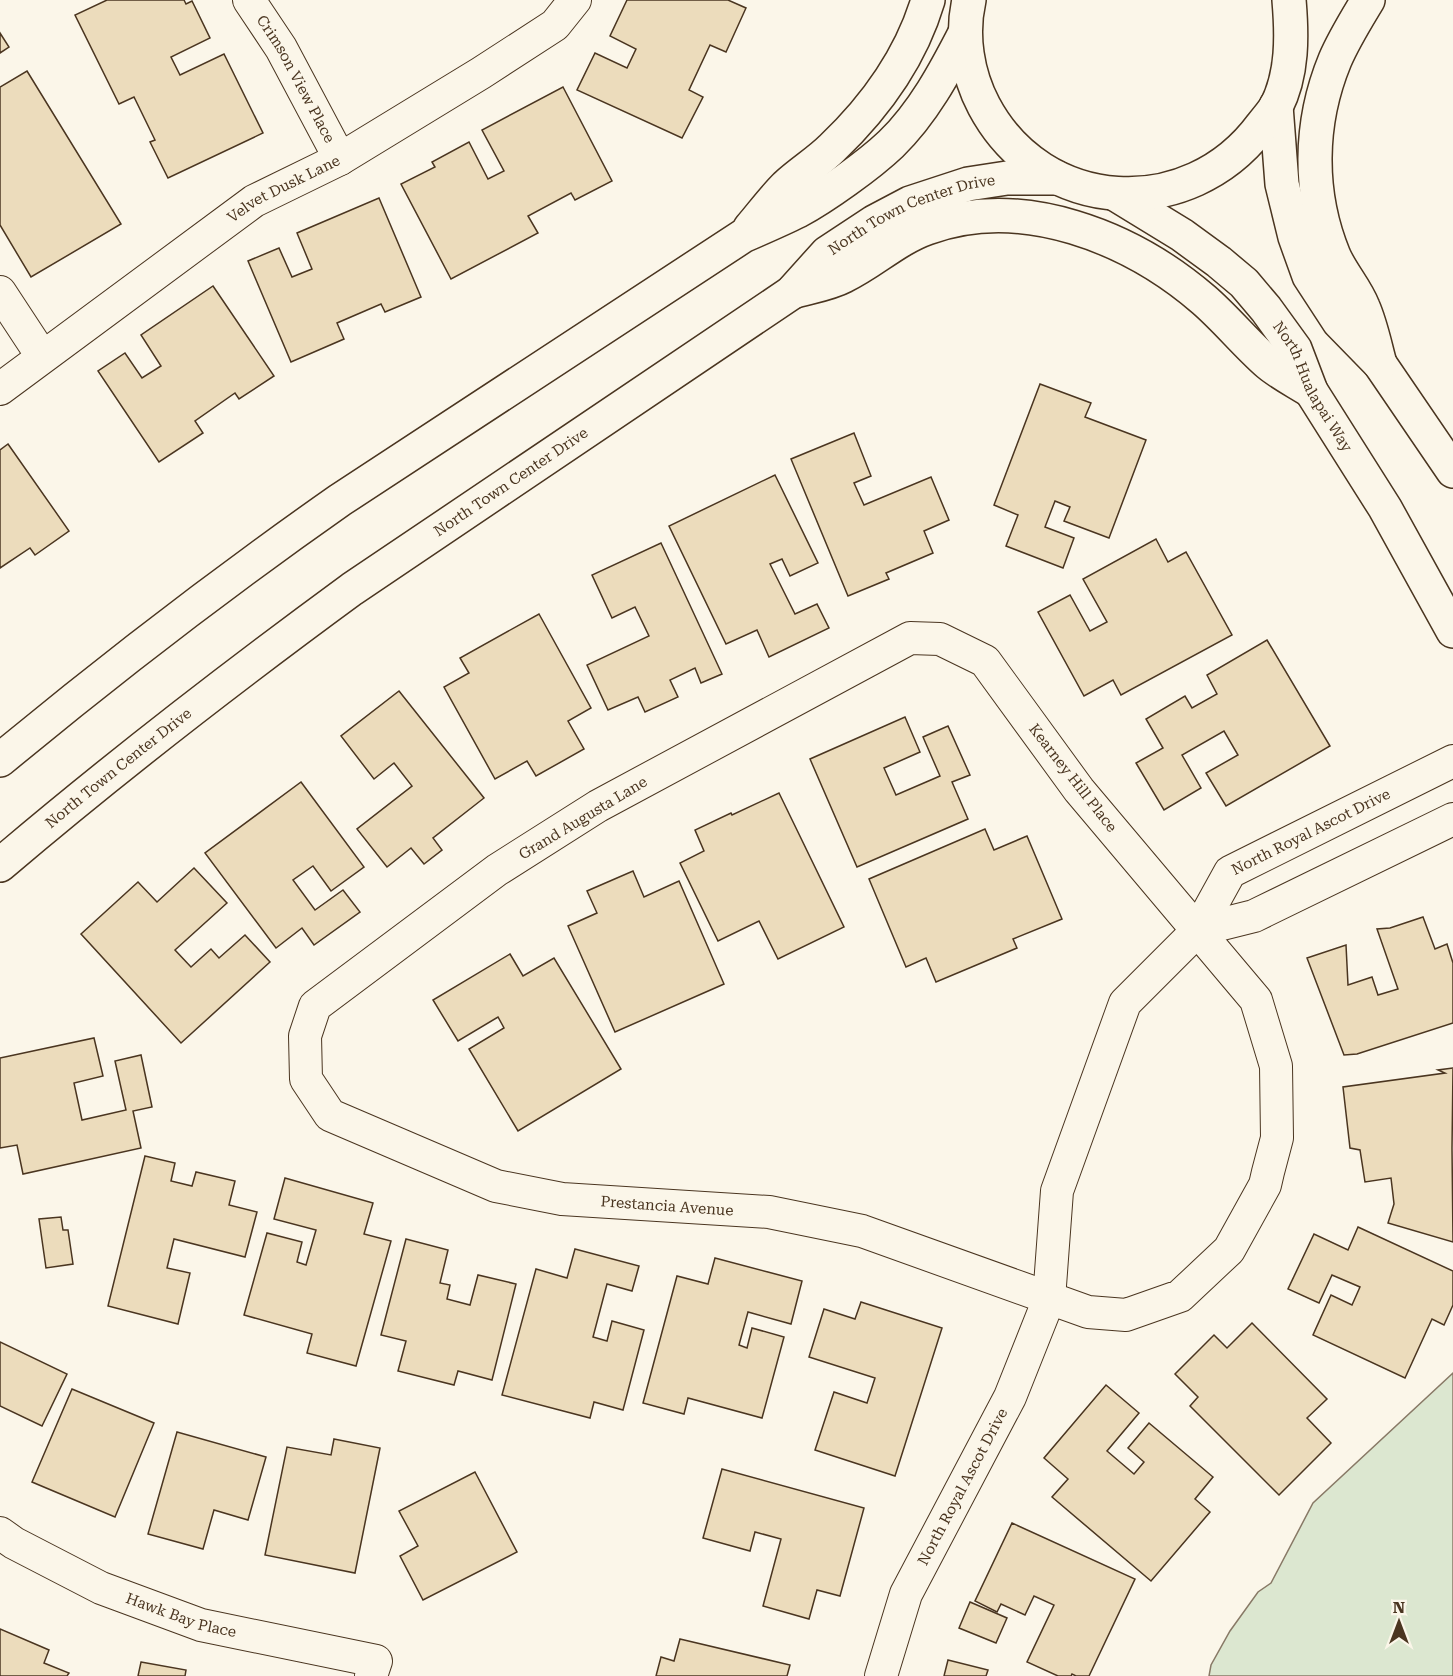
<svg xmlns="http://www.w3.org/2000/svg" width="1453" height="1676" font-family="'Roboto Serif',serif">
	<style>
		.green { fill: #dce7d0; stroke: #887966; stroke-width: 1.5 }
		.building { fill: #ecdcbc; stroke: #4a3520; stroke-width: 1.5 }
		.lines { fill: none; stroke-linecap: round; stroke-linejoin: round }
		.minor-casing { stroke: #4a3520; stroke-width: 34 }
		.secondary-casing { stroke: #4a3520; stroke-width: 36 }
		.primary-casing { stroke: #4a3520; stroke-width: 36 }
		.minor { stroke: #fbf6e9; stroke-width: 32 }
		.secondary { stroke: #fbf6e9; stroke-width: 33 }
		.primary { stroke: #fbf6e9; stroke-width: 33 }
		.labels { text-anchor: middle; stroke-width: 4.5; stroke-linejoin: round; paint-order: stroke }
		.street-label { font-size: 15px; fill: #4a3520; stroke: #fbf6e9 }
	</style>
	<rect width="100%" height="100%" fill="#fbf6e9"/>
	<polygon class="green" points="1453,1373 1453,1676 1209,1676 1211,1665 1230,1631 1258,1592 1271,1583 1313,1503"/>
	<g class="building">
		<polygon points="107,0 184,0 186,4 192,1 210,38 171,57 180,75 224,54 263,133 168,178 150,142 155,140 134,97 119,104 75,15"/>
		<polygon points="627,0 728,0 746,8 726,52 710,45 689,90 703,97 682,138 577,90 595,53 627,68 636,49 610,36"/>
		<polygon points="0,33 9,47 0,53"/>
		<polygon points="27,71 121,224 31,277 0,225 0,87"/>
		<polygon points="563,87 612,181 575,200 571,193 528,216 538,233 451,279 401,184 435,167 432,162 469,142 488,179 504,171 482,130"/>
		<polygon points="379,198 421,297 385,312 381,304 337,323 344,339 291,362 248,261 279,248 292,277 312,269 297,233"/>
		<polygon points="213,286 274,376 239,399 235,393 195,421 203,433 159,462 98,371 125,353 142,378 161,366 141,335"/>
		<polygon points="1040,384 1091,403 1085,417 1146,440 1109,538 1064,521 1070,507 1055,501 1045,527 1074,538 1063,568 1006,546 1018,515 994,505"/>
		<polygon points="854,433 871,476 854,483 864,505 931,477 949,520 924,531 933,553 886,573 889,579 848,596 791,459"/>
		<polygon points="8,444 69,531 35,555 30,548 0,568 0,450"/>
		<polygon points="775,475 818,563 790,576 782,559 770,564 795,614 817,604 829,628 769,657 757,630 726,644 669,526"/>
		<polygon points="1156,539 1168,562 1186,552 1232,635 1121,695 1113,680 1084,696 1038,612 1070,595 1090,631 1107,622 1083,579"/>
		<polygon points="661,543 722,674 701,683 695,668 670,680 678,697 645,712 638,697 608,710 587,665 649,636 635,607 612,618 592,575"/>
		<polygon points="539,614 591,708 568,721 584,749 536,776 527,761 495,779 444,687 469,673 460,658"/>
		<polygon points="1267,640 1330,746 1226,806 1206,773 1238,755 1224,731 1182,755 1201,788 1164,810 1136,763 1163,748 1146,719 1185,696 1192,708 1217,694 1207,675"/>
		<polygon points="399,691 484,798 433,838 442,850 424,864 411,848 387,867 357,829 412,786 394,763 374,779 341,736"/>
		<polygon points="905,717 920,752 884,768 896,795 940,776 923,737 948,726 970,775 952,782 968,819 857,867 810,759"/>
		<polygon points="301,782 364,867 331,891 313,866 293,880 315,910 343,890 360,912 314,945 302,928 276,948 205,853"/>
		<polygon points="779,793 844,927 778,959 759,921 718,941 680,863 704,851 695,830 731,813 732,815"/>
		<polygon points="985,829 994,850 1027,836 1062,919 1013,939 1017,948 936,982 926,958 906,967 869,879"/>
		<polygon points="194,868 227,903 175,950 191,967 211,949 219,958 245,935 270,962 181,1043 81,934 138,882 157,902"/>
		<polygon points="633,871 644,897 679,881 724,984 615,1032 568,926 597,913 587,891"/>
		<polygon points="1423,917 1435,949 1447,944 1453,963 1453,1023 1357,1054 1344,1055 1307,958 1346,945 1348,985 1372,977 1378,995 1398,989 1377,929 1390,928"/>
		<polygon points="510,954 523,976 554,958 621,1069 518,1131 469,1049 504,1028 498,1017 458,1041 433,1000"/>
		<polygon points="94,1038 103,1076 74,1083 82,1120 126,1110 115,1061 141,1055 152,1107 133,1111 141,1148 23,1174 17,1145 0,1148 0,1058"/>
		<polygon points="1453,1068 1452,1148 1453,1242 1388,1223 1394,1204 1391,1178 1365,1182 1360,1150 1350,1148 1343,1087 1445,1073 1438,1070"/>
		<polygon points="145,1156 175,1163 171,1181 192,1186 196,1172 235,1181 229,1205 257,1212 245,1257 174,1239 167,1268 190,1273 178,1324 108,1306"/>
		<polygon points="285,1178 373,1203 364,1234 391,1241 356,1366 307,1353 312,1334 244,1315 267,1233 302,1242 297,1262 306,1265 316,1230 274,1219"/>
		<polygon points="61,1217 63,1230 68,1230 73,1264 46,1268 39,1219"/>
		<polygon points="1358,1227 1453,1271 1453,1305 1444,1325 1432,1319 1405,1378 1313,1335 1331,1295 1352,1305 1360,1287 1332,1275 1319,1303 1288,1289 1314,1234 1348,1250"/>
		<polygon points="406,1239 448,1250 440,1283 450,1285 447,1299 470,1305 478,1275 516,1284 492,1380 458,1371 454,1385 398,1371 406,1341 381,1335"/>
		<polygon points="575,1249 639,1266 632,1291 607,1284 593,1337 607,1341 612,1321 644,1330 623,1410 594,1402 590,1418 502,1395 536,1269 567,1278"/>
		<polygon points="715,1258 802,1281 791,1324 748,1312 739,1345 747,1348 752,1328 784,1337 762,1418 688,1398 684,1414 643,1403 677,1276 708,1284"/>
		<polygon points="861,1302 942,1328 895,1476 815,1450 834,1392 867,1403 875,1378 809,1357 824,1309 855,1319"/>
		<polygon points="1252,1323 1327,1399 1307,1418 1331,1443 1279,1495 1190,1406 1198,1397 1175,1374 1214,1335 1227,1348"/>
		<polygon points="0,1342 67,1374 42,1426 0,1406"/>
		<polygon points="1106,1385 1139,1413 1107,1451 1134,1474 1144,1462 1128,1448 1149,1423 1213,1477 1195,1499 1210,1512 1151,1581 1052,1497 1068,1479 1044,1458"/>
		<polygon points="72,1389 154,1423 115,1517 32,1482"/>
		<polygon points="177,1432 266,1457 248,1520 214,1510 203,1549 148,1534"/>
		<polygon points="334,1439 380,1448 355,1573 265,1555 287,1447 331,1455"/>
		<polygon points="722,1469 864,1508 840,1596 817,1590 809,1619 763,1606 781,1539 755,1532 750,1551 703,1538"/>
		<polygon points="475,1472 517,1552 423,1600 400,1556 418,1546 399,1511"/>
		<polygon points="1012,1523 1135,1579 1089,1676 1076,1676 1072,1674 1071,1676 1058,1676 1027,1662 1054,1605 1034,1596 1025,1615 1001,1604 997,1612 975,1601"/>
		<polygon points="970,1602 1007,1618 996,1643 959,1628"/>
		<polygon points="0,1629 49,1650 44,1663 69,1673 67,1676 0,1676"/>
		<polygon points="680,1639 790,1665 787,1676 656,1676 661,1657 674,1661"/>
		<polygon points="948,1660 988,1670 986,1676 944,1676"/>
		<polygon points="141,1662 186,1670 185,1676 138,1676"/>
	</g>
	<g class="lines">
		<defs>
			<g id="minor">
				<path id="s1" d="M249,0L281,48L340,159"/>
				<polyline points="0,292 42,356"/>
				<path id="s2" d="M0,389L254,201L340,159L481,73L555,25L575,0"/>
				<polygon points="910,638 940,639 985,661 1079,790 1256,1000 1276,1066 1277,1138 1268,1172 1265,1185 1229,1250 1180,1296 1126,1315 1088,1312 862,1231 769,1212 562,1199 496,1186 330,1115 306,1079 305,1036 315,1006 497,870 598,806"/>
				<polyline points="1198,930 1254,916 1453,819"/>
				<path id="s3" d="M0,1533L14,1543L101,1588L201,1625L376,1661L371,1676"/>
				<path id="s4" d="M881,1676L906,1594L1010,1397L1049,1299L1057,1191L1125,1003L1198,930L1230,872L1453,761"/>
			</g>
			<g id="secondary">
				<polyline points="1276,106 1282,184 1295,237 1309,276 1339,322 1380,364 1453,471"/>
				<path id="s5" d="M1115,194L1182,235L1219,262L1244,283L1266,309L1295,349L1311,391L1385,508L1453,631"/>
			</g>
			<g id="primary">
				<path d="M969,0C961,35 967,74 984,106C1042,215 1189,224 1262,125C1267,119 1272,113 1276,107C1293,74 1292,35 1289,0"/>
				<path d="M1368,0C1356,20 1344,39 1335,60C1309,123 1308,193 1334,256C1342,274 1356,289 1363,307C1371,325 1375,346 1380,364"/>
				<path d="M750,228C762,214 773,199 786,186C801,172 818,162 832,148C875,107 911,57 928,0"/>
				<path d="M792,292C809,287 829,284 844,276C873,262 896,239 927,228C1022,193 1131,237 1204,300C1227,320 1246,344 1269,364C1281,374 1297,382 1311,391"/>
				<path d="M0,760C110,669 223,582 340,500L743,236C761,228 780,220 798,211C824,197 869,165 891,144C923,113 945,72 965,33"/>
				<path id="s6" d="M0,865C114,768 232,677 352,589L791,293L827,253L874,222L910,203L968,184L1007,178H1057"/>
			</g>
		</defs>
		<use href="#minor" class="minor-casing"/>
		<use href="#secondary" class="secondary-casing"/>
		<use href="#primary" class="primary-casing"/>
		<use href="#minor" class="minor"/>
		<use href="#secondary" class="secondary"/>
		<use href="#primary" class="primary"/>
	</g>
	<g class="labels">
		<g class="street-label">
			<text dy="5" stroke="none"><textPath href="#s1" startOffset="92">Crimson View Place</textPath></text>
			<text dy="5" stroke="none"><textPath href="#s2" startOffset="348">Velvet Dusk Lane</textPath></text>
			<text dy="5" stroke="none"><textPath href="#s6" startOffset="1125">North Town Center Drive</textPath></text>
			<text dy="5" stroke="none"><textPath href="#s5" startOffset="282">North Hualapai Way</textPath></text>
			<text dy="5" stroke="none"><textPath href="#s6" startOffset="639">North Town Center Drive</textPath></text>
			<text dy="5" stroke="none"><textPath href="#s6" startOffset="153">North Town Center Drive</textPath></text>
			<text transform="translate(1073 778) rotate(52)" y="5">Kearney Hill Place</text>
			<text transform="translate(583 818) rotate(-31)" y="5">Grand Augusta Lane</text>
			<text dy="5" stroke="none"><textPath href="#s4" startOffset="982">North Royal Ascot Drive</textPath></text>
			<text transform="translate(667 1206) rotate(4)" y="5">Prestancia Avenue</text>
			<text dy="5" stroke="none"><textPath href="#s4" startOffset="207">North Royal Ascot Drive</textPath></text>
			<text dy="5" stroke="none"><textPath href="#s3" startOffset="200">Hawk Bay Place</textPath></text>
		</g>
	</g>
	<g transform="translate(1399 1622)" stroke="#fbf6e9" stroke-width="4.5" paint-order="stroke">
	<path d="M0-4.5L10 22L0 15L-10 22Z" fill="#4a3520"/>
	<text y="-9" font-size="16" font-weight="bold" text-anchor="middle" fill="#4a3520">N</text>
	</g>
</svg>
